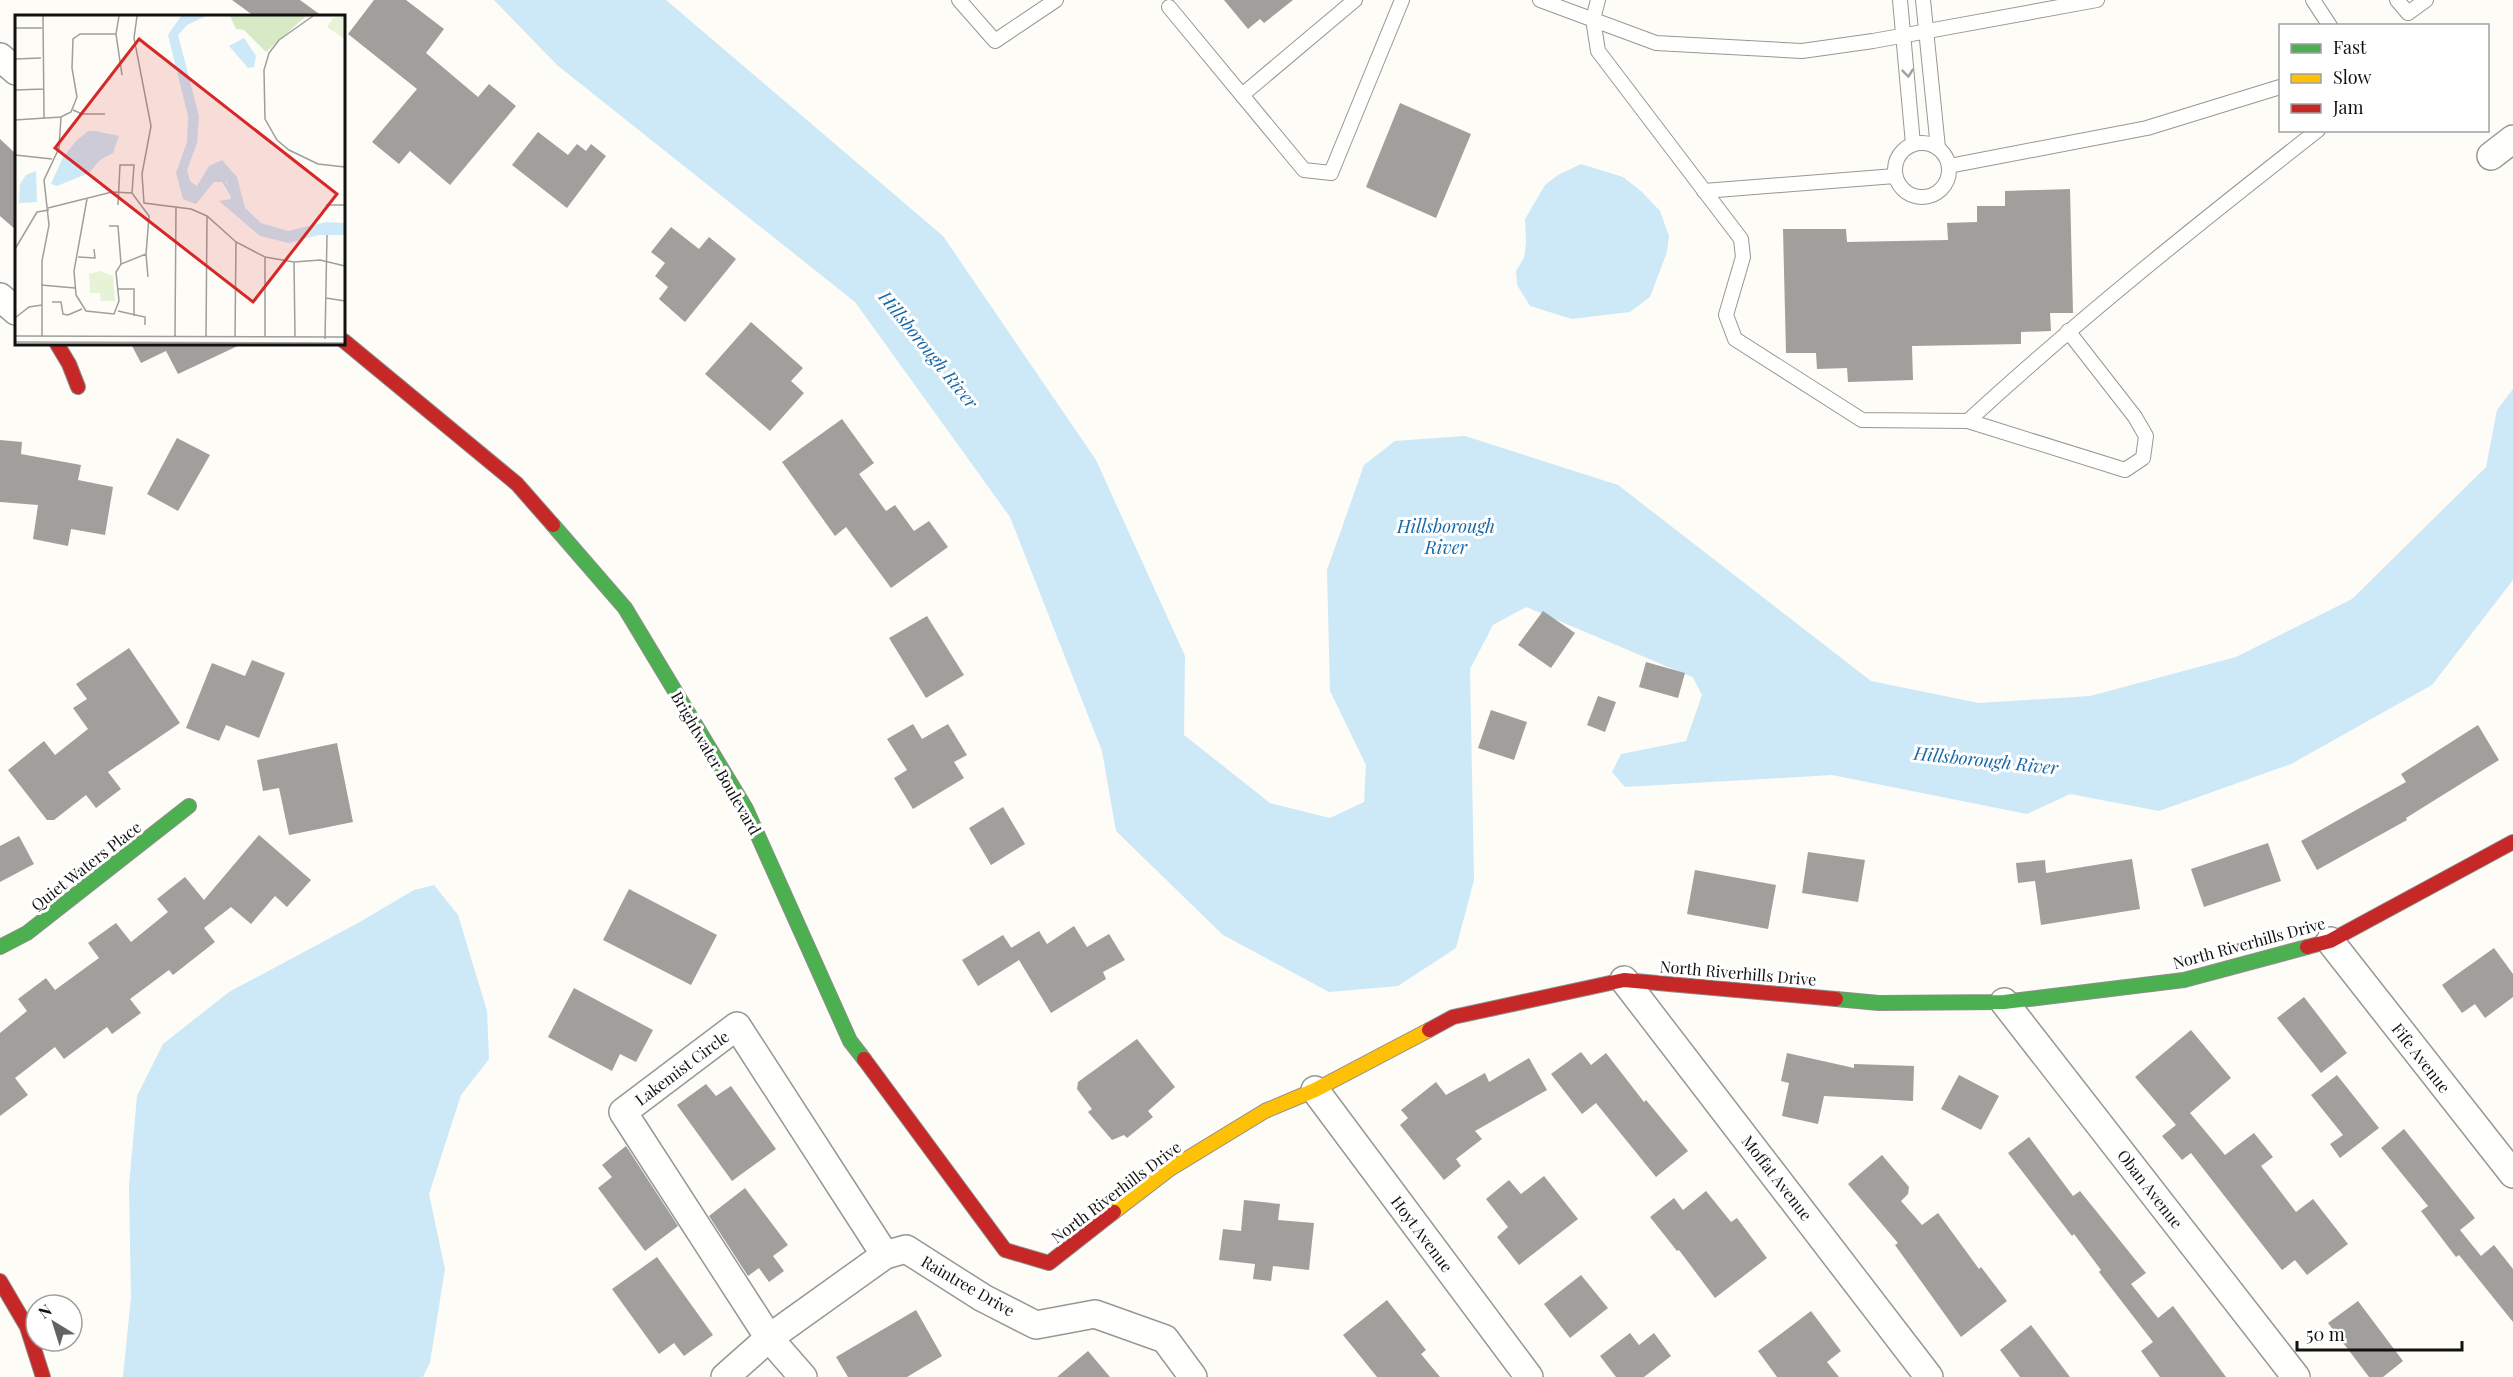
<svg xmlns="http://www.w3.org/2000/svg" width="2513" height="1377" font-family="'Playfair Display',serif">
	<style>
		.water { fill: #cde8f7 }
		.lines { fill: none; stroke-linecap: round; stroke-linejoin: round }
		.river { stroke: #cde8f7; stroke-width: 39 }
		.building { fill: #a19f9c }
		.lane-casing { stroke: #979795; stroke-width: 16 }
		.street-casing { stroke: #979795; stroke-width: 30 }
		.fast-casing { stroke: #8e8d8b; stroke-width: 16 }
		.slow-casing { stroke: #8e8d8b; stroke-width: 16 }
		.jam-casing { stroke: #8e8d8b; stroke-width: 16 }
		.lane { stroke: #fffffe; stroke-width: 14 }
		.street { stroke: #fffffe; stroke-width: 27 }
		.fast { stroke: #4caf50; stroke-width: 14 }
		.slow { stroke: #ffc107; stroke-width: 14 }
		.jam { stroke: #c62828; stroke-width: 14 }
		.oneway { stroke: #a0a09f }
		.labels { text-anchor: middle; stroke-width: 6; stroke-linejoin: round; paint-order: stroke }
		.street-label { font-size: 16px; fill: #111; stroke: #fff }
		.water-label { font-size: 18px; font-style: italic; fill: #1768a6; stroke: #fff }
		.inset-river { fill: none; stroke: #cde8f7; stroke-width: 3 }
		.inset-road { fill: none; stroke: #9f9e9b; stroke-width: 1.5 }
		.view { fill: #d62828; fill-opacity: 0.15; stroke: #d62828; stroke-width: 3 }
		.inset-edge { fill: none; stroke: #111; stroke-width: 3 }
	</style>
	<rect width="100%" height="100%" fill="#fdfcf7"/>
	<g class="water">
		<polygon points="494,0 666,0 943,236 1096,460 1185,656 1184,735 1270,803 1330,818 1364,802 1366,765 1330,691 1327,570 1364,465 1395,441 1465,436 1618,485 1871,681 1979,703 2090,696 2236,657 2352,599 2486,467 2497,410 2513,389 2513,580 2432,685 2291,764 2159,811 2070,794 2027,814 1832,775 1625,787 1612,772 1621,754 1686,741 1702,695 1684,660 1566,585 1493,625 1470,669 1474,880 1456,948 1398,986 1329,992 1223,935 1116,831 1102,751 1010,517 855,302 557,65"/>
		<polygon points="1581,164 1623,177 1641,191 1660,211 1669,236 1667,252 1650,297 1630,312 1572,319 1530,306 1517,285 1516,271 1524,258 1526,243 1525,219 1545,185 1558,175"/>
		<polygon points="434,885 458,915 487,1011 489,1059 461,1095 429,1194 445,1269 430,1362 423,1377 123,1377 131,1297 129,1186 137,1096 163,1044 229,992 358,923 414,890"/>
	</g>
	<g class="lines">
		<polyline class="river" points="1499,597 1527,586 1697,658"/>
	</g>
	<g class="building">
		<polygon points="232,0 300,0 322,16 254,16"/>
		<polygon points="374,0 406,0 444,29 426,53 478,97 489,84 516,106 450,185 410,151 399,164 372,142 417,89 348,34"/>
		<polygon points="1224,0 1293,0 1264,23 1260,19 1248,29"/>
		<polygon points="1400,103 1471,134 1436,218 1366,187"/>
		<polygon points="538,132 568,155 577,144 586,151 591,144 606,156 567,208 512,165"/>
		<polygon points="0,139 16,154 16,230 0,216"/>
		<polygon points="2070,189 2073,313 2050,313 2051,331 2021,332 2021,344 1912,346 1913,380 1848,382 1847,368 1817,369 1816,353 1786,353 1783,229 1846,229 1847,242 1948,240 1947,223 1977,222 1977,206 2005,206 2005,191"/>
		<polygon points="671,227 699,249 709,237 736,259 685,322 659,299 668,287 655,276 665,263 651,252"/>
		<polygon points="751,322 803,368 791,381 804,393 770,431 705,374"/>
		<polygon points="131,344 242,344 178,374 166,351 141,363"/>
		<polygon points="842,419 874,463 859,474 886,511 895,505 914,531 929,521 948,547 891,588 846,527 835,536 782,462"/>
		<polygon points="177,438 210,455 178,511 147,494"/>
		<polygon points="0,440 22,442 21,454 81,465 78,480 113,487 105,535 71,529 68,546 33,539 38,505 0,502"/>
		<polygon points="1543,611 1575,633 1551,668 1518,645"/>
		<polygon points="927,616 964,675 926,698 889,638"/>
		<polygon points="129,648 180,723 108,772 121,789 96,808 86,795 54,820 47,820 8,770 44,741 55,755 88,729 73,708 87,699 76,684"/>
		<polygon points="252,660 285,673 259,738 226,725 219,741 186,728 212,663 245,676"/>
		<polygon points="1646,662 1685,673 1678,698 1639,687"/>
		<polygon points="1598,696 1616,702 1605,732 1587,725"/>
		<polygon points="1491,710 1527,722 1514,760 1478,748"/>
		<polygon points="913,724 922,739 948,724 967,755 954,762 964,778 913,809 894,778 907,770 887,739"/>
		<polygon points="2478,725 2499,760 2406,818 2407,820 2317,870 2301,841 2406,782 2401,774"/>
		<polygon points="337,743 353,822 289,835 279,788 263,791 257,760"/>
		<polygon points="1003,807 1025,844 991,865 969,828"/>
		<polygon points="259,835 311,880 287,907 275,896 251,924 231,907 204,928 215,942 173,975 169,970 130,999 141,1013 112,1034 107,1027 64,1059 55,1047 15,1078 28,1095 0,1116 0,1033 27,1011 18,999 46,978 55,990 99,958 88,943 116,923 131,942 168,912 157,899 185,877 204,900"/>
		<polygon points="19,836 34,864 0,882 0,846"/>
		<polygon points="2268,843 2281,881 2204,907 2191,869"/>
		<polygon points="1808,852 1865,860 1858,902 1802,893"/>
		<polygon points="2132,859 2140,909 2041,925 2035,881 2018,883 2016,863 2045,860 2046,873"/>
		<polygon points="1695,870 1776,885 1768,929 1687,914"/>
		<polygon points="629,889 717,935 691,985 603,940"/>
		<polygon points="1074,926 1087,947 1109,934 1125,960 1103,972 1106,979 1051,1013 1019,960 978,986 962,960 1003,935 1016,955 1011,948 1039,931 1047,944"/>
		<polygon points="2494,948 2513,974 2513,997 2485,1018 2475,1004 2462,1013 2442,985"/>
		<polygon points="574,988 653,1030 636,1062 620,1054 612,1071 548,1037"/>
		<polygon points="2304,997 2347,1053 2321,1073 2277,1018"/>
		<polygon points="2191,1030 2231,1078 2190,1113 2225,1155 2254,1133 2273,1157 2261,1166 2296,1212 2313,1199 2348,1244 2307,1275 2295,1260 2282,1270 2191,1153 2182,1160 2162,1136 2176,1125 2135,1077"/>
		<polygon points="1137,1039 1175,1087 1148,1111 1153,1117 1127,1138 1124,1135 1112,1140 1088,1112 1092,1109 1077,1089 1078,1082"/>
		<polygon points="1581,1052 1591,1065 1606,1053 1644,1102 1646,1100 1688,1151 1656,1177 1596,1103 1582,1114 1551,1074"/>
		<polygon points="1787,1053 1854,1068 1854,1064 1914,1066 1913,1101 1824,1096 1818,1124 1782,1116 1789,1083 1781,1081"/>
		<polygon points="1529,1058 1547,1090 1475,1131 1482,1139 1456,1159 1461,1166 1444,1180 1400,1125 1408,1118 1401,1110 1436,1082 1446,1095 1485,1073 1489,1082"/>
		<polygon points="1959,1075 1999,1096 1981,1130 1941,1109"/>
		<polygon points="2337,1075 2379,1128 2340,1158 2330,1144 2343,1135 2311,1095"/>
		<polygon points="706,1084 716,1096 731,1086 776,1149 732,1181 677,1105"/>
		<polygon points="2404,1129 2475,1218 2460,1230 2481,1256 2494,1245 2513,1269 2513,1322 2459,1255 2456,1257 2421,1211 2428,1206 2381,1148"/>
		<polygon points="2029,1137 2073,1196 2080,1191 2146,1273 2131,1284 2158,1318 2173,1306 2226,1377 2160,1377 2141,1351 2153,1342 2099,1272 2101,1270 2074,1234 2072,1236 2008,1153"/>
		<polygon points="626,1146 678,1226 645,1251 598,1188 612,1177 602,1165"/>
		<polygon points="1882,1155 1909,1187 1908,1194 1901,1201 1922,1225 1938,1213 1979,1269 1981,1267 2007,1301 1961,1337 1895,1245 1898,1243 1848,1184"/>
		<polygon points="1544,1176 1578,1219 1519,1265 1497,1237 1508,1227 1486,1199 1509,1180 1521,1194"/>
		<polygon points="745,1188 788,1245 773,1256 784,1271 769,1282 759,1268 748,1276 709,1216"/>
		<polygon points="1706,1191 1731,1222 1737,1218 1767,1258 1715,1298 1679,1250 1677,1251 1650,1217 1674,1198 1683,1210"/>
		<polygon points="1244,1200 1280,1204 1278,1220 1314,1223 1309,1270 1273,1266 1271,1281 1253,1279 1255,1264 1219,1260 1223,1229 1241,1231"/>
		<polygon points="657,1257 713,1335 684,1356 674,1343 659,1354 612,1289"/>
		<polygon points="1581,1275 1608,1308 1570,1338 1544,1304"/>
		<polygon points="1387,1300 1426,1350 1421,1354 1440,1377 1377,1377 1343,1335"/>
		<polygon points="2358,1301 2403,1361 2383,1377 2369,1377 2328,1323"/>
		<polygon points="916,1310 942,1356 907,1377 848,1377 836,1357"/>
		<polygon points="1811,1311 1841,1351 1827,1362 1839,1377 1777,1377 1758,1351"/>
		<polygon points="2031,1325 2070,1377 2020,1377 2000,1350"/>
		<polygon points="1630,1333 1639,1345 1654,1333 1671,1356 1644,1377 1616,1377 1600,1356"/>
		<polygon points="1088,1351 1110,1377 1057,1377"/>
	</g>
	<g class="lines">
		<defs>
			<g id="lane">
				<polyline points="959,0 995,41 1056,0"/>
				<polyline points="1540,0 1656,43 1802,51 1873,41 2097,0"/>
				<path d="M1598,0L1593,19L1598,51L1741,239L1743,257L1726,315L1735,339L1862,420L1968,421C2080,318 2198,224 2318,130"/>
				<polyline points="1900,0 1913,144"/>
				<polyline points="1923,0 1938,148"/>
				<polyline points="2313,0 2330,26"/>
				<polyline points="2397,0 2408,13 2426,0"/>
				<polyline points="1169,7 1304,170 1331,173 1402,0"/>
				<polyline points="1242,95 1355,0"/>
				<circle cx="1922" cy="170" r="27"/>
				<polyline points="1949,166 2147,128 2280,87"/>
				<polyline points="1704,191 1895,176"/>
				<polyline points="1968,421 2125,470 2143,458 2146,436 2135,417 2068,331"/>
			</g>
			<g id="street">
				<polyline points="0,57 16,71"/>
				<polyline points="2491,156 2513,139"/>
				<polyline points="0,297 16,311"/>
				<polyline points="2330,941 2513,1174"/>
				<polyline points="1624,980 1929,1377"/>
				<polyline points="2004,1002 2296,1377"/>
				<polyline points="1315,1090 1529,1377"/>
				<polyline points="725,1377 769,1338 885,1255 906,1249 983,1298 1036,1325 1095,1314 1165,1339 1193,1377"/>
				<polyline points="803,1377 769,1338 623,1112 737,1026 885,1255"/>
			</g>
			<g id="fast">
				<polyline points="553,525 625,608 746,809 850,1041 864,1059"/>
				<polyline points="0,947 27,933 189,806"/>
				<polyline points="1836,999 1879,1003 2004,1002 2184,980 2307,947"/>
			</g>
			<polyline id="slow" points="1114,1212 1170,1169 1265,1111 1315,1090 1429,1030"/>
			<g id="jam">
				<polyline points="344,341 517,484 553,525"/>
				<polyline points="57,344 69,364 78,387"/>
				<polyline points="2307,947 2330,941 2513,842"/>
				<polyline points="1429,1030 1453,1017 1624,980 1836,999"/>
				<polyline points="864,1059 1005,1250 1049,1263 1114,1212"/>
				<polyline points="0,1281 27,1327 43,1377"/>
			</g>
		</defs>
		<use href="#lane" class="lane-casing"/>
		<use href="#street" class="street-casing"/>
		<use href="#fast" class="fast-casing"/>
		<use href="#slow" class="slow-casing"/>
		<use href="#jam" class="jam-casing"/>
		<use href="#lane" class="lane"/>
		<use href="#street" class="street"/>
		<use href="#fast" class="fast"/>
		<use href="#slow" class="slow"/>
		<use href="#jam" class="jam"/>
	</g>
	<defs><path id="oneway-chevron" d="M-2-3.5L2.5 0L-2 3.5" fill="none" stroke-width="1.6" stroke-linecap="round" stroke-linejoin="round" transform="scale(1.5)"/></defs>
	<use class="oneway" href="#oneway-chevron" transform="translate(1908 73) rotate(84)"/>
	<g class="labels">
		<g class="street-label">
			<text transform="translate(716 763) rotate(60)" y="6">Brightwater Boulevard</text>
			<text transform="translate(86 866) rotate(-38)" y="6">Quiet Waters Place</text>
			<text transform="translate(2249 943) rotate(-15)" y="6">North Riverhills Drive</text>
			<text transform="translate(1738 973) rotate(5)" y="6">North Riverhills Drive</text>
			<text transform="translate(2421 1058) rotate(52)" y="6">Fife Avenue</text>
			<text transform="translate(682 1068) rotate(-37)" y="6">Lakemist Circle</text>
			<text transform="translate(1777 1178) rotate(52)" y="6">Moffat Avenue</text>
			<text transform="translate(2150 1189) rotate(52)" y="6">Oban Avenue</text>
			<text transform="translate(1116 1192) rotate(-37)" y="6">North Riverhills Drive</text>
			<text transform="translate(1422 1234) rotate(53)" y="6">Hoyt Avenue</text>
			<text transform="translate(968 1286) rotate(30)" y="6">Raintree Drive</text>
		</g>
		<g class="water-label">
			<text transform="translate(928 350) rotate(51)" y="6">Hillsborough River</text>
			<text x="1446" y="533">Hillsborough<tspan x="1446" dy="21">River</tspan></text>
			<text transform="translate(1986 761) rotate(6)" y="6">Hillsborough River</text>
		</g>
	</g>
	<g transform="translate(15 15)">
		<rect width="330" height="330" fill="#fdfcf7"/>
		<path d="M330,1V24L312,12L318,3ZM85,256L98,261L100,286H86L85,278H75L74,259Z" fill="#e7f3d7"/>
		<path d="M215,1H291L251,37L229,15L221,14Z" fill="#d8eac5"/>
		<path d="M166,1H191L172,10L163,20L184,101L182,128L172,155L175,166L182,171L194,151L207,145L222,162L230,193L246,208L273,216L311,207L330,208V220H304L274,228L245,221L204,186L216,184L212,167H199L181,189L168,184L161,158L172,127L173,101L153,20ZM229,23L241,41L239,52L233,53L214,31ZM81,116L104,121L98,138L85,145L74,158L42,171L36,169L48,142L61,126L73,116ZM21,156L22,187L4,188L5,169L11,160Z" fill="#cde8f7"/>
		<path class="inset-river" d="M207,164L217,180"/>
		<path class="inset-road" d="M28,1L29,103M104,1L101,19L107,60M122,1L119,23L136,111L127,159L129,188L176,194L192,201L221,227L250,242L279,247L305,245L330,251M298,1L264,25L254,38L249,55L250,104L262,125L274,135L303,149L330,152M0,13H27M0,44L26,43M0,75L29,74M58,95L67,99H90M0,105L46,102L56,97L62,82L57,53L58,24L65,19H101M0,140L37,144M103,190L105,150H119L117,178M311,190H330M33,193L97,177L117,178L134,201L131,239L106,249L101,257L104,286L99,299L71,296L61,280L59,256L72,184M94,211H103L106,249M0,234L22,197L34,195M131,239L133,262M63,242L80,243L79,234M279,247L280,322M26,270L60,273M103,274H119V301M311,283L330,286M37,287H46L48,299L53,300L67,294M103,296L130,302V310M0,303L14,292L27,290M0,321L330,322M160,321L161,191M27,322V246L34,210L29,165L44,133L46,102M191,322L192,201M220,322L221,227M250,322V242M310,324L312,220M0,327L330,328"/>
		<path class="view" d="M124,24L322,179L238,287L40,133Z"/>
		<rect width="330" height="330" class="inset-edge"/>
	</g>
	<rect x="2279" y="24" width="210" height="108" fill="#ffffff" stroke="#a0a0a0" stroke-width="1.5"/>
	<rect x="2291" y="44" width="30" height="9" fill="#4caf50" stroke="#a0a0a0" stroke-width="1.5"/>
	<text x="2333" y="54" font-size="18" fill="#111111">Fast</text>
	<rect x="2291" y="74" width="30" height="9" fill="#ffc107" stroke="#a0a0a0" stroke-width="1.5"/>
	<text x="2333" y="84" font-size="18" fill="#111111">Slow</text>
	<rect x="2291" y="104" width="30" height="9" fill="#c62828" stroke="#a0a0a0" stroke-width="1.5"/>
	<text x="2333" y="114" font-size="18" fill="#111111">Jam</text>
	<g transform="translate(54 1323) rotate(322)"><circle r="28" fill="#ffffff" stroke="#a0a0a0" stroke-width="1.5"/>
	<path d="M0-4.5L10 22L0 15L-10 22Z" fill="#646362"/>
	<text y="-9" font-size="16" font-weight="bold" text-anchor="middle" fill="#111111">N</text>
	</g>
	<path d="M2297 1341v9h165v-9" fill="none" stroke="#111111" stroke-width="3"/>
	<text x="2306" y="1341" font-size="18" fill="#111111" stroke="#ffffff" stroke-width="4.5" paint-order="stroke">50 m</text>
</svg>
